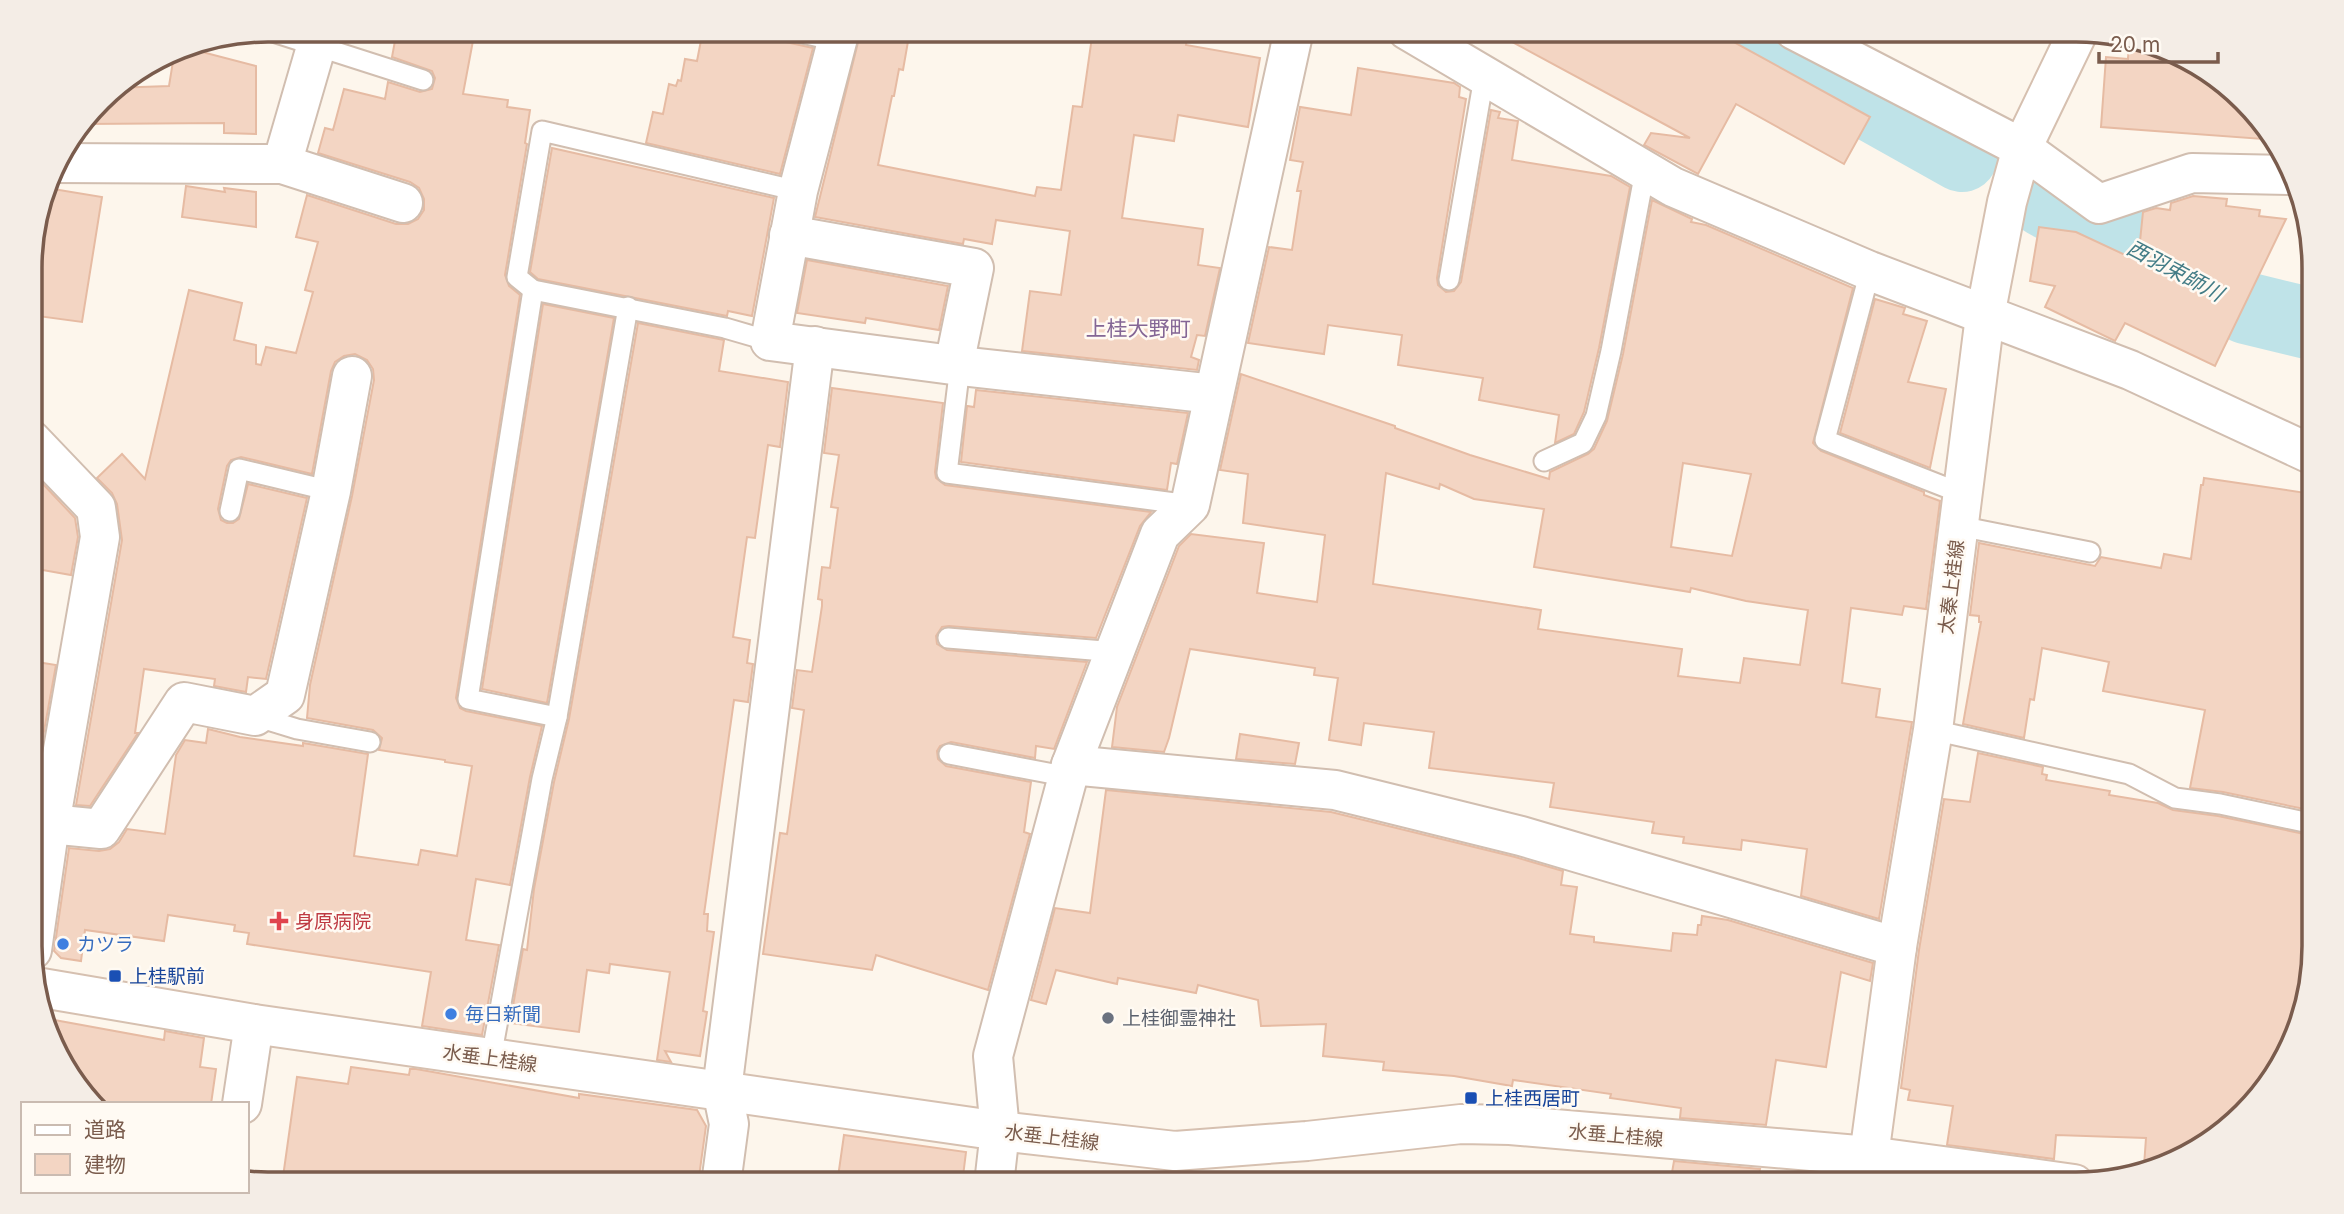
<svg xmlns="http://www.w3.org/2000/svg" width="2344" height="1214" font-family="Inter,'Noto Sans JP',sans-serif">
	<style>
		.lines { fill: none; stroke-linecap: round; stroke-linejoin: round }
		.river { stroke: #bfe3e8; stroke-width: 72 }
		.building { fill: #f3d5c3; stroke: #e6bba3; stroke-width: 2; fill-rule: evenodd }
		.service-casing { stroke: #d1beb0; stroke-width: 23 }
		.minor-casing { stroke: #d1beb0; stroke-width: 42 }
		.secondary-casing { stroke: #d6c0b0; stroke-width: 42 }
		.service { stroke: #fff; stroke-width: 19 }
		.minor { stroke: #fff; stroke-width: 38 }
		.secondary { stroke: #fff; stroke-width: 38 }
		.health-dot { fill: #e0444e; stroke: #fffaf3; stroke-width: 2.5 }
		.shop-dot { fill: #3f7fe0; stroke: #fffaf3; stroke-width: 2.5 }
		.transit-dot { fill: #1a4fb4; stroke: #fffaf3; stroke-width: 2.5 }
		.worship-dot { fill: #6b7280; stroke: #fffaf3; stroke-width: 2.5 }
		.labels { text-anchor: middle; stroke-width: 5; stroke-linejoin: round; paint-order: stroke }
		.street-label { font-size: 19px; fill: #7a5c4d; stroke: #fffaf3 }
		.health-label { font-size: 19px; fill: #be3a42; stroke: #fffaf3; text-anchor: start }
		.shop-label { font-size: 19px; fill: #366cbe; stroke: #fffaf3; text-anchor: start }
		.transit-label { font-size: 19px; fill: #164399; stroke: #fffaf3; text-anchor: start }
		.worship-label { font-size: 19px; fill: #5b616d; stroke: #fffaf3; text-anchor: start }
		.water-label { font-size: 21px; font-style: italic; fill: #437c86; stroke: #fffaf3 }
		.neighbourhood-label { font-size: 21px; fill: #846695; stroke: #fffaf3 }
		.rim { fill: none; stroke: #7a5c4d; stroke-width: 3.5 }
	</style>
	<rect width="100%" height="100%" fill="#fdf6ec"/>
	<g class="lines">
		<g class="river">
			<polyline points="1737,30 1962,156"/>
			<polyline points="2044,201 2246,308 2312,324"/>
		</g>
	</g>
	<g class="building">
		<polygon points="397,30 475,30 463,94 508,100 507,107 530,110 525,143 527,144 505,275 509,286 520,295 456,698 460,708 466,711 542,726 530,777 510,885 476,879 466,940 499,945 482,1035 422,1026 431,972 247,944 249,933 234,931 235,925 168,915 164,941 85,930 81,961 61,958 54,951 69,848 99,851 110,849 119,842 127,829 165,834 176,755 185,740 206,743 208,729 240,737 303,746 303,743 368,754 354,856 418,865 421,850 457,856 472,766 445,762 445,760 379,750 382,738 373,730 307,718 310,685 352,496 374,380 373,369 367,360 355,354 344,356 335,362 331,371 312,474 241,457 231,460 227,466 218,509 221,520 227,523 233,523 239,519 248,484 307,498 266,679 248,677 246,692 214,686 215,679 144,669 135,733 138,733 90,806 76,805 122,540 117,504 112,493 97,478 122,454 145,479 189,290 242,303 234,340 256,345 256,364 261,365 266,347 296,353 313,292 305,290 318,242 296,237 307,195 396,224 408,224 418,219 424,210 424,199 419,188 410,182 318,153 325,128 333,130 344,89 385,99 388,82 420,92 432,89 435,78 432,71 392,57"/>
		<polygon points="703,30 777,30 780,38 786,42 813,48 780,174 646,143 653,112 663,114 669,84 676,86 678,80 681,81 685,59 697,61"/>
		<polygon points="861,30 910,30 903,70 899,69 894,96 892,96 878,165 1035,196 1037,187 1061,190 1073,106 1082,107 1093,30 1188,30 1186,45 1260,58 1248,127 1178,115 1174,141 1134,135 1122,218 1203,229 1198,265 1220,268 1205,336 1197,335 1191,357 1199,360 1197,370 1022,351 1030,291 1061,295 1070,231 996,220 992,244 964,239 963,244 815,217"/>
		<polygon points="1490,30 1712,30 1870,117 1844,164 1736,104 1698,174 1644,145 1651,133 1690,138"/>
		<polygon points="2129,42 2182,54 2274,135 2276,140 2101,127 2106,57 2128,59"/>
		<polygon points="183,47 256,66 256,134 224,133 224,123 84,124 112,88 169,86 175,49"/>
		<polygon points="1358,68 1454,83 1460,87 1459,97 1466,99 1437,278 1438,285 1446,292 1454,291 1461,282 1491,110 1500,112 1498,118 1518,121 1512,160 1611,176 1630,187 1599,348 1584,412 1574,434 1555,443 1559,415 1479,400 1483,378 1398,365 1402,335 1328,325 1324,354 1248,343 1269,247 1292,250 1301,191 1297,191 1303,162 1290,160 1300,107 1351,115"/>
		<polygon points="552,148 774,198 752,316 728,311 727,316 538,279 530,272"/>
		<polygon points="186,186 225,192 224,188 256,192 256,227 182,217"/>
		<polygon points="47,188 102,197 82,322 30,315 30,252"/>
		<polygon points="2193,196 2227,199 2226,206 2260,210 2259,216 2286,219 2215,366 2125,323 2115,341 2045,307 2055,286 2030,281 2039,227 2076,232 2138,261 2143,212 2156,208 2170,210 2171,203"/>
		<path d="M1652,200L1692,219L1691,222L1706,225L1853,288L1813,443L1821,451L1924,492V495L1940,501L1926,609L1904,606L1902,615L1851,608L1842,683L1880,689L1876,717L1912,722L1879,919L1801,896L1807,849L1742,840L1741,850L1683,843L1684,837L1652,833L1654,822L1550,807L1554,783L1429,768L1434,732L1364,723L1361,745L1329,740L1338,678L1314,675L1315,668L1190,649L1169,738L1164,752L1112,747L1117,707L1179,546L1191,534L1264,543L1257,593L1317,602L1325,535L1243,523L1248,474L1220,470L1241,374L1395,426V428L1470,455L1549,479L1550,472L1588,454L1594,449L1607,421L1623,354ZM1683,463L1751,474L1732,556L1671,547ZM1386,473L1439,489L1440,484L1474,499L1544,509L1534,567L1690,592L1691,588L1746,601L1808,610L1800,665L1744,658L1740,683L1678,676L1682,649L1538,629L1541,610L1373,584Z"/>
		<polygon points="807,260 948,286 939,330 866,318 865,323 797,313"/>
		<polygon points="1875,299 1905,308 1903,314 1927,321 1908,382 1946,389 1930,468 1840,433"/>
		<polygon points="543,304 614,318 547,703 482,689"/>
		<polygon points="638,323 724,340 719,371 788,382 780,447 768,445 755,538 747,537 733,637 750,640 747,663 753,664 748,702 734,700 704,914 708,914 707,931 714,932 703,1011 707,1012 700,1056 665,1051 671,1062 657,1060 670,972 610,964 609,973 587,970 579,1032 510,1023 523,949 527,950 534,889 554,782 569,719"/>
		<polygon points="832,388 943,403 935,472 936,478 945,485 1151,512 1140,526 1096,638 949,626 942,627 936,636 937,644 947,650 1087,662 1054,749 1036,746 1035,758 951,742 940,746 937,751 938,759 946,766 1031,782 1024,832 1030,834 988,990 876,955 872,970 763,954 780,833 787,834 804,710 792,708 797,670 812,672 822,606 822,600 818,599 822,567 830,568 838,508 831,507 839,455 824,453"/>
		<polygon points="976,390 1188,413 1177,464 1171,463 1167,490 961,462 967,406 974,407"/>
		<polygon points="2204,478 2306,493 2304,507 2313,508 2314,811 2223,792 2190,788 2205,710 2103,691 2109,662 2042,648 2034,700 2030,699 2024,738 1963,724 1981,622 1979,622 1979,616 1970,615 1979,543 2095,566 2101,557 2161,568 2164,554 2191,559 2201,485 2203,485"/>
		<polygon points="31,481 42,483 75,518 78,537 71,575 31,568"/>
		<polygon points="31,661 56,665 31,803"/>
		<polygon points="1240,734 1299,743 1295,764 1236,759"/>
		<polygon points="1978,753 2043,767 2042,774 2047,775 2046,780 2110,791 2109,795 2158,803 2173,810 2218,816 2314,836 2314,946 2289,1052 2208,1144 2144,1166 2146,1138 2056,1135 2054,1159 1947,1145 1953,1106 1908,1100 1910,1090 1901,1088 1919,950 1944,799 1970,802"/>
		<polygon points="1106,790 1331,812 1515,857 1563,871 1561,885 1577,887 1570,934 1594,937 1594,942 1671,951 1673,933 1697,935 1698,925 1701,925 1702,916 1728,920 1873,963 1870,981 1841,972 1826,1067 1776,1060 1766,1125 1680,1118 1681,1108 1610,1098 1611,1094 1513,1080 1512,1086 1454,1076 1383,1070 1384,1062 1323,1056 1326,1024 1261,1026 1258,1000 1198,985 1196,993 1118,978 1117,984 1056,970 1046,1004 1031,1000 1055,908 1090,913"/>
		<polygon points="49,1019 164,1040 165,1031 204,1038 200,1067 216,1069 211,1104 95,1104 79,1091"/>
		<polygon points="351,1067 409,1075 410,1069 416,1069 579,1098 579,1094 697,1110 706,1126 698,1184 282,1184 297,1077 348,1084"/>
		<polygon points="844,1135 966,1152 962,1184 837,1184"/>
		<polygon points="1674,1161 1760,1169 1757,1184 1670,1184"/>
	</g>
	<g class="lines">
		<defs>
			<g id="service">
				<polyline points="267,30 423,80"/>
				<polyline points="789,30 837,41"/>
				<polyline points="1870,271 1825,440 1963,494"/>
				<polyline points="1449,280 1484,77"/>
				<polyline points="533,290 468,699 557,717"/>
				<polyline points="770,341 725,328 533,290 517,277 542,131 798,191"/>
				<polyline points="960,366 947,473 1190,505"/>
				<polyline points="1544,461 1583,443 1596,416 1611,351 1645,171"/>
				<polyline points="230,511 239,469 331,491"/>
				<polyline points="1959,526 2090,552"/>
				<polyline points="948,638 1116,652"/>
				<polyline points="255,716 297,729 370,742"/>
				<polyline points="1933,730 2129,774 2175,798 2220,804 2314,824"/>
				<polyline points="949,754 1069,777"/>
				<polyline points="491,1058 542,779 557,717 628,307"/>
			</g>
			<g id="minor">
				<polyline points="840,30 798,191 770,341 960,366 1214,394"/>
				<polyline points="1407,30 1673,187 1870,271 2130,370 2313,455"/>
				<polyline points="1794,30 2022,148 2099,204 2192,173 2289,175"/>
				<polyline points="54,163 282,164 403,203"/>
				<polyline points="282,164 321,30"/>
				<polyline points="789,235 974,268 954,365"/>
				<polyline points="31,440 96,508 100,537 50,824 32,950"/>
				<polyline points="1071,765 1335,790 1521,836 1897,947"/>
				<polyline points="50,824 101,829 184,702 255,716 285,695 331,491 352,376"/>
				<polyline points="242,1104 254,1024"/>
				<polyline points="721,1184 729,1124 722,1090 815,346"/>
				<polyline points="994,1184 1000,1131 993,1056 1071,765 1160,534 1190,505 1294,30"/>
				<polyline points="1863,1184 1869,1156"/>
			</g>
			<g id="secondary">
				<polyline points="36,987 254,1024 491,1058 1000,1131 1175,1151 1307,1141 1461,1124 1510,1125 1869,1156 2074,1184"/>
				<polyline points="1869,1156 1897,947 1933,730 1985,316 2007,202 2022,148 2079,30"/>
			</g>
		</defs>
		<use href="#service" class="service-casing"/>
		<use href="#minor" class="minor-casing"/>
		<use href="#secondary" class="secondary-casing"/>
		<use href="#service" class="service"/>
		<use href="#minor" class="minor"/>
		<use href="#secondary" class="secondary"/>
	</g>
	<path class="health-dot" d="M275.5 910.5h7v7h7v7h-7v7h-7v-7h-7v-7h7z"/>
	<g class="shop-dot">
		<circle cx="63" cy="944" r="7"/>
		<circle cx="451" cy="1014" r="7"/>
	</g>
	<g class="transit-dot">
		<rect x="108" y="969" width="14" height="14" rx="3.5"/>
		<rect x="1464" y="1091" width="14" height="14" rx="3.5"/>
	</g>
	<circle class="worship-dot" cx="1108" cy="1018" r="7"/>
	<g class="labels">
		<g class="street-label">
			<text transform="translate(1951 587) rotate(-83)" y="7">太秦上桂線</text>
			<text transform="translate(490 1058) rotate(8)" y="7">水垂上桂線</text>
			<text transform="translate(1616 1135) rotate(5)" y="7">水垂上桂線</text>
			<text transform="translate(1052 1137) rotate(7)" y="7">水垂上桂線</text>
		</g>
		<g class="health-label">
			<text x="295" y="928">身原病院</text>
		</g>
		<g class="shop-label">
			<text x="77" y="951">カツラ</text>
			<text x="465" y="1021">毎日新聞</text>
		</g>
		<g class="transit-label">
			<text x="129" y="983">上桂駅前</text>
			<text x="1485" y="1105">上桂西居町</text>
		</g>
		<g class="worship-label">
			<text x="1122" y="1025">上桂御霊神社</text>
		</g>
		<g class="water-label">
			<text transform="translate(2175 271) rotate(28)" y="7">西羽束師川</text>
		</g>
		<g class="neighbourhood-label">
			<text x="1138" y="336">上桂大野町</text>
		</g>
	</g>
	<path d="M0 0H2344V1214H0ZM268 42H2076A226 226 0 0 1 2302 268V946A226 226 0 0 1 2076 1172H268A226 226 0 0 1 42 946V268A226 226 0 0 1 268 42Z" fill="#f4ede6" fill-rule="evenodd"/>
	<path class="rim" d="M268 42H2076A226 226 0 0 1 2302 268V946A226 226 0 0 1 2076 1172H268A226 226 0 0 1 42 946V268A226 226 0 0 1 268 42Z"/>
	<rect x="21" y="1102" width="228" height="91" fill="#fffaf3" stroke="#cabbb1" stroke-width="2"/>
	<rect x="35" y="1125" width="35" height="10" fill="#ffffff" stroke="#cabbb1" stroke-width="2"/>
	<text x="84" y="1137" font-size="21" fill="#7a5c4d">道路</text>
	<rect x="35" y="1154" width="35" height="21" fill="#f3d5c3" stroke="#cabbb1" stroke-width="2"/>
	<text x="84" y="1172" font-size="21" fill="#7a5c4d">建物</text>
	<path d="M2099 52v10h119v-10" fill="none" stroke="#7a5c4d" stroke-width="3.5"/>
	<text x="2110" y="52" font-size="21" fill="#7a5c4d" stroke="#fffaf3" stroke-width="5" paint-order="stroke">20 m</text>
</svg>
